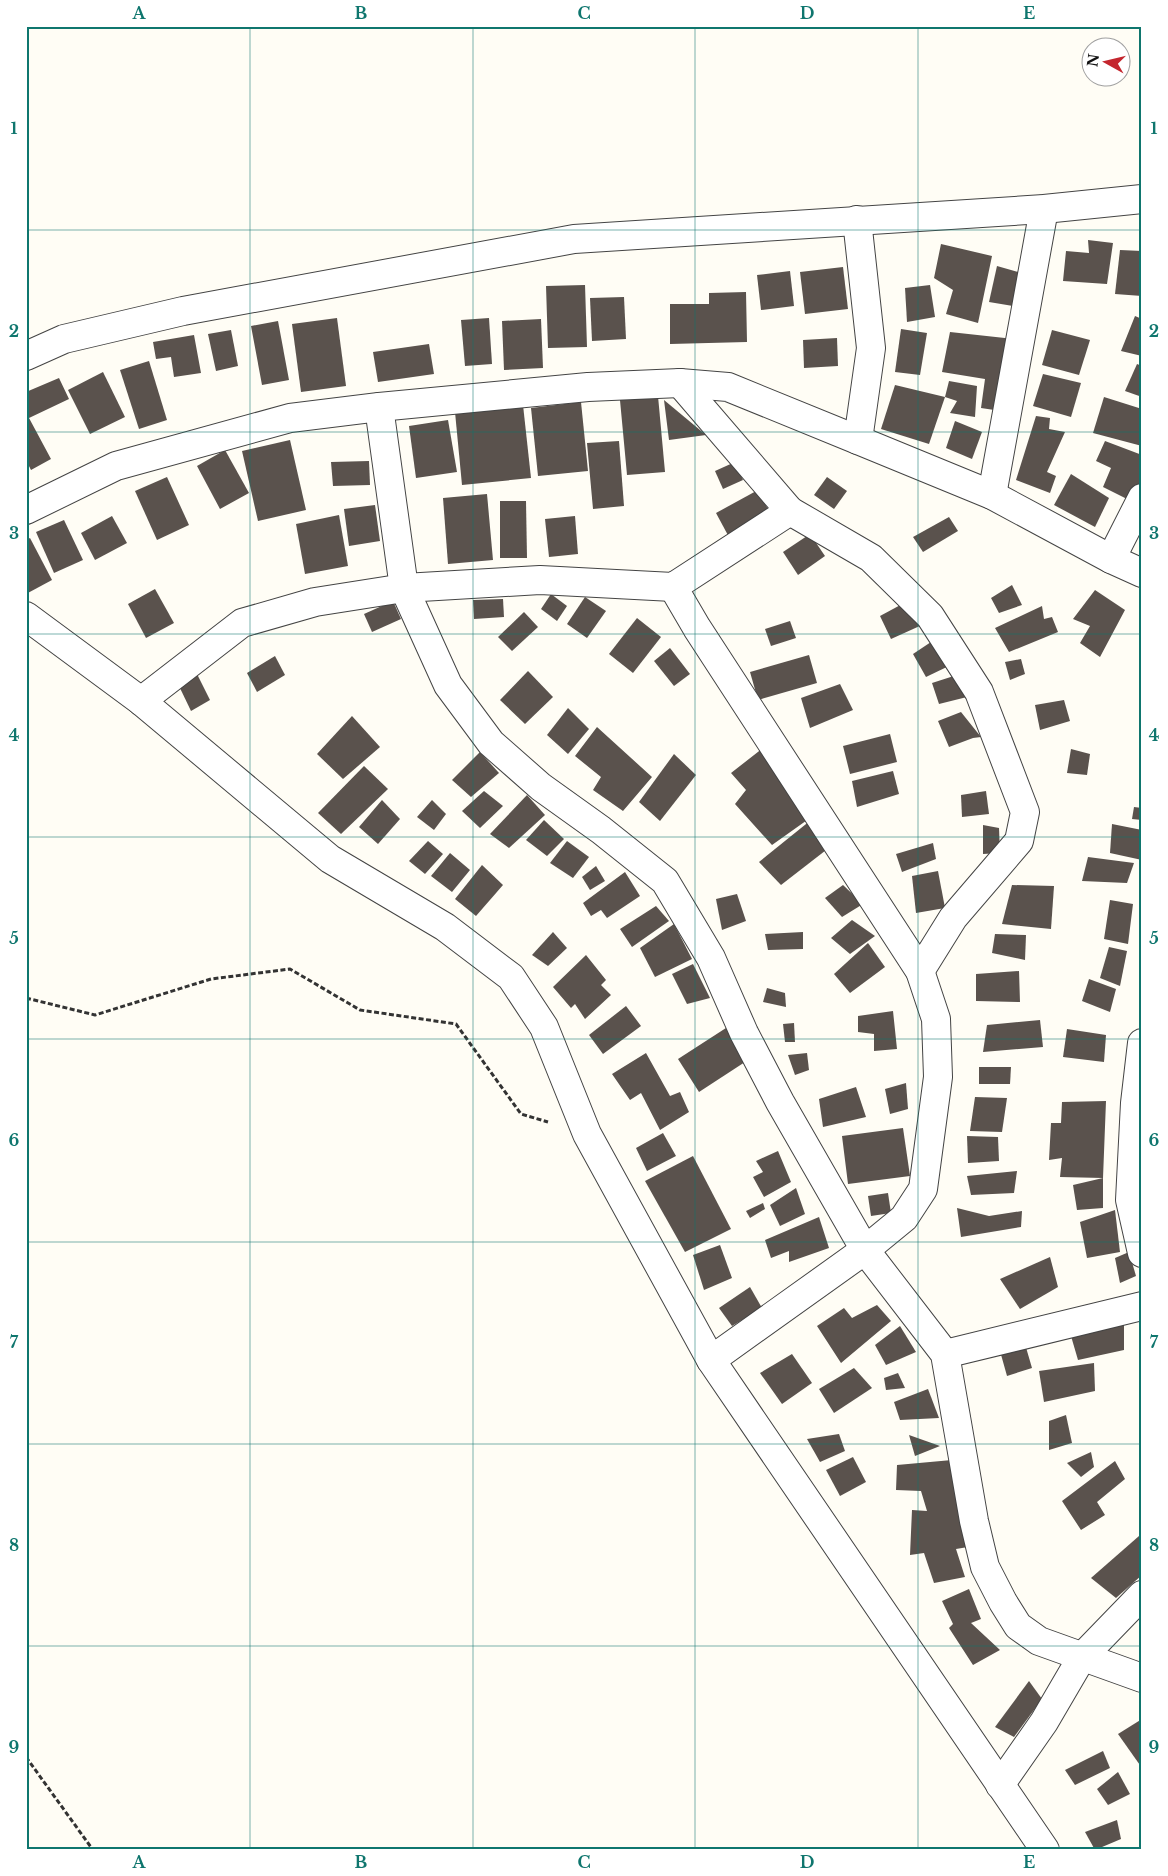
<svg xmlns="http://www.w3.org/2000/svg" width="1168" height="1876" font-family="'Libre Baskerville',serif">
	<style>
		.building { fill: #5a524d }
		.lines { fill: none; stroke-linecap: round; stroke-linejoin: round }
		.minor-casing { stroke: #444; stroke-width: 30 }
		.tertiary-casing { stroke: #444; stroke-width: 30 }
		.path { stroke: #333; stroke-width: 3; stroke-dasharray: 5 2.5; stroke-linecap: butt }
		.minor { stroke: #fff; stroke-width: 28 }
		.tertiary { stroke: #fff; stroke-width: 28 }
		.grid { fill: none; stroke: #0f766e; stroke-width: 1; stroke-opacity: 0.55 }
		.neatline { fill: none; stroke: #0f766e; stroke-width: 2 }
		.grid-label { font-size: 16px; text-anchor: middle; font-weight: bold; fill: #0f766e }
	</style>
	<rect width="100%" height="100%" fill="#fffdf5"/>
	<g class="building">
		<polygon points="1088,240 1113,243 1107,284 1063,281 1066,251 1089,253"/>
		<polygon points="941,244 992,256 978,323 946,314 953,290 934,278"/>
		<polygon points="1120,250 1142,251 1142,296 1115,294"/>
		<polygon points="997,266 1022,273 1013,306 989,302"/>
		<polygon points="843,267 848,309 805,314 800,272"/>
		<polygon points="790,271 794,306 761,310 757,275"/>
		<polygon points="585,285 587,347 548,348 546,286"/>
		<polygon points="930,285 935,317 907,322 905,288"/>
		<polygon points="746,292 747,342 670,344 670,304 709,304 709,293"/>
		<polygon points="624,297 626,339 592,341 590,298"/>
		<polygon points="1135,316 1142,319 1142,356 1121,351"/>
		<polygon points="337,318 346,386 301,392 292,324"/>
		<polygon points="489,318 492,364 465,366 461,320"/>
		<polygon points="541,319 543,368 504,370 502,321"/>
		<polygon points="278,321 289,380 262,385 251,326"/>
		<polygon points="901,329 927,333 920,375 895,372"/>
		<polygon points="231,330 238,366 216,371 208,334"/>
		<polygon points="1052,330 1090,340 1079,375 1042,365"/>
		<polygon points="950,332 1014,339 1001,411 981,408 985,379 942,372"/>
		<polygon points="194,335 201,373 174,377 171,357 156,359 153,342"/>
		<polygon points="837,338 838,366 804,368 803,340"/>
		<polygon points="429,344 434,374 378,382 373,352"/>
		<polygon points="149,361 167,420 139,429 120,370"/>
		<polygon points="1137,364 1142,366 1142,397 1125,391"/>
		<polygon points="103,372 125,417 90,434 68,390"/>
		<polygon points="1043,374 1081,383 1071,417 1033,406"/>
		<polygon points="59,378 69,399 29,418 51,459 31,470 26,460 26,392"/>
		<polygon points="949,381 977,386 975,417 950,413 957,401 945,397"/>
		<polygon points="895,385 945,397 929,444 881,429"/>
		<polygon points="658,396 665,472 627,475 620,400"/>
		<polygon points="1104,397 1142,409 1142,446 1093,433"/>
		<polygon points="664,400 706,435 669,440"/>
		<polygon points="581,402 588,471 538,476 531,408"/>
		<polygon points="523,405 531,478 462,485 455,412"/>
		<polygon points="1036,416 1050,418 1049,429 1065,432 1047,472 1056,476 1050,493 1016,480"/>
		<polygon points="448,420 457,472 416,478 409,426"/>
		<polygon points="955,421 982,432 972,459 946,448"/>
		<polygon points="290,440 306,510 258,521 242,451"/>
		<polygon points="619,441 624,506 593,509 587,443"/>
		<polygon points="1105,441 1142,455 1142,493 1137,504 1103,487 1111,468 1096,461"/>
		<polygon points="225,450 249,493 220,509 197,466"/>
		<polygon points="369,461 370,485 333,486 331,462"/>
		<polygon points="735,462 743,480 723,489 715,471"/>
		<polygon points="1071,474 1109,498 1095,527 1054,505"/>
		<polygon points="167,477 189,525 157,540 135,491"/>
		<polygon points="827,477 847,491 834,509 814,495"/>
		<polygon points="758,490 772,517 730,539 716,513"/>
		<polygon points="487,494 493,560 448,564 443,498"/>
		<polygon points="500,501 526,501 527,558 500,558"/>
		<polygon points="375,505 380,541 349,546 344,509"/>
		<polygon points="339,515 348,566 305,574 296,524"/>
		<polygon points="112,516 127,543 95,560 81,533"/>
		<polygon points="575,516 578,554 549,557 545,519"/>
		<polygon points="949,517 958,531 923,552 913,537"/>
		<polygon points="64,520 83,560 54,573 36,532"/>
		<polygon points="810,534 825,556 798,575 783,552"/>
		<polygon points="30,538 52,580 26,594 26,540"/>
		<polygon points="1012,585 1022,605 999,613 991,598"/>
		<polygon points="155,589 174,623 146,638 128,604"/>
		<polygon points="1095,590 1125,610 1100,657 1080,643 1090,626 1073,619"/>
		<polygon points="551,594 567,606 557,621 541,609"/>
		<polygon points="585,597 606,611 587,638 567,624"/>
		<polygon points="503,599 504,617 474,619 473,600"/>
		<polygon points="393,601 401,619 372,632 364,614"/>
		<polygon points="906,602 922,625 891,639 880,616"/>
		<polygon points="1042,606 1044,619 1052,617 1058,632 1009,652 995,628"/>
		<polygon points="524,612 538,627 512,651 498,637"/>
		<polygon points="637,618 661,637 633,673 609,654"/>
		<polygon points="790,621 796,638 771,646 765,629"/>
		<polygon points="937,638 953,664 926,677 913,654"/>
		<polygon points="670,648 690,674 674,686 654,661"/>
		<polygon points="809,655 817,683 758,700 750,672"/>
		<polygon points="275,656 285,675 257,692 247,673"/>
		<polygon points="1021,659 1025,674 1010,680 1005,662"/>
		<polygon points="528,671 553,697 525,724 500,700"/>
		<polygon points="197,674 210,700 191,711 179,686"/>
		<polygon points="960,674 967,697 939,704 932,683"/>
		<polygon points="840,684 853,710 810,728 801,698"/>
		<polygon points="1064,700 1070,721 1040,730 1035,705"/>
		<polygon points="568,708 589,729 568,754 547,735"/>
		<polygon points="961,712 981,737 973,738 949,747 938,721"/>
		<polygon points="352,716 380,747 343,779 317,754"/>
		<polygon points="597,727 652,777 623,811 593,790 601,777 575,756"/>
		<polygon points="890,734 897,762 850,774 843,746"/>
		<polygon points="763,748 810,818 772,845 735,804 746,790 731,773"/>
		<polygon points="1071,749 1090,754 1087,775 1067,773"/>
		<polygon points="480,752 499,773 471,797 452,780"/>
		<polygon points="674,754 696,775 660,821 639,802"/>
		<polygon points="364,766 388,789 341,834 318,813"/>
		<polygon points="893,771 899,794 857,807 852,781"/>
		<polygon points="484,791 503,806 480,828 462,811"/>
		<polygon points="986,791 989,814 962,817 961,795"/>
		<polygon points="527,795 545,815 509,848 490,834"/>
		<polygon points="382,800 400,819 378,844 359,827"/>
		<polygon points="432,800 446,814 434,830 417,817"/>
		<polygon points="1134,807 1142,808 1142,820 1132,819"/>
		<polygon points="544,820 564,839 547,856 526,840"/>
		<polygon points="811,820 830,847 781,885 759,862"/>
		<polygon points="1112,824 1142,830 1142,860 1110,853"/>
		<polygon points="983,825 999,828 1000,853 983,854"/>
		<polygon points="428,841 443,854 425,874 409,861"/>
		<polygon points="567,841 589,857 573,878 550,863"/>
		<polygon points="933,843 936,859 902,872 896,854"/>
		<polygon points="450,853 470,870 452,892 431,876"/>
		<polygon points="1088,857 1134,863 1127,883 1082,881"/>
		<polygon points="482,865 503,885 476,916 455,899"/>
		<polygon points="596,866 605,881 590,890 582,877"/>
		<polygon points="938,871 945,908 916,913 912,876"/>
		<polygon points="625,872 640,896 607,918 601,910 591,916 583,903"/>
		<polygon points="843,885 863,904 842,917 825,898"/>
		<polygon points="1012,885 1054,886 1051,929 1002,924"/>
		<polygon points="737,894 746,921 722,930 716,899"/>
		<polygon points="1110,900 1133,904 1128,944 1104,939"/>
		<polygon points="656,906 669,921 632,947 620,929"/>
		<polygon points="852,920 875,936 850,954 831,938"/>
		<polygon points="674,924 692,959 655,977 640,948"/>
		<polygon points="553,932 567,948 548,966 532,955"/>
		<polygon points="803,932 803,949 768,950 765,934"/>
		<polygon points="995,934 1026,935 1025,960 992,953"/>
		<polygon points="868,943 885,967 850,993 834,974"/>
		<polygon points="1109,947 1127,951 1120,986 1100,978"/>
		<polygon points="586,955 606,980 601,985 611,995 585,1019 575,1004 571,1008 553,987"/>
		<polygon points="693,964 710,998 687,1004 672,974"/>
		<polygon points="1019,971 1020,1002 976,1001 976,974"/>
		<polygon points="1089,979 1116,989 1110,1012 1082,1001"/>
		<polygon points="767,988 785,993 786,1007 763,1002"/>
		<polygon points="626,1006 641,1026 603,1054 589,1035"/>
		<polygon points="893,1011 897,1049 874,1051 874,1034 858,1032 858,1016"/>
		<polygon points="1040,1020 1043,1047 983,1052 987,1025"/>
		<polygon points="794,1023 795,1042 785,1042 783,1024"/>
		<polygon points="726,1028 745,1062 699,1092 678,1059"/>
		<polygon points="1067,1029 1106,1035 1104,1062 1063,1057"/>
		<polygon points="646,1053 670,1096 680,1092 689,1112 660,1130 641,1093 630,1100 612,1074"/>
		<polygon points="807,1053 809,1070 795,1075 788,1055"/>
		<polygon points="979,1067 1011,1067 1010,1084 979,1084"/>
		<polygon points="906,1083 908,1109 890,1114 885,1089"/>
		<polygon points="856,1087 866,1117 823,1127 819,1099"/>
		<polygon points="975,1097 1007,1098 1002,1132 970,1131"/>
		<polygon points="1106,1101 1103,1178 1060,1177 1062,1158 1049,1160 1051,1123 1061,1123 1062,1102"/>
		<polygon points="903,1128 910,1176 848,1184 842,1136"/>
		<polygon points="663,1133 676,1156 647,1171 636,1148"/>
		<polygon points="967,1136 998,1137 999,1161 968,1163"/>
		<polygon points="778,1151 791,1182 764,1197 753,1177 763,1172 756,1161"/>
		<polygon points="693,1156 731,1229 685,1252 645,1181"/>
		<polygon points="1017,1171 1014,1193 971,1195 967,1176"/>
		<polygon points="1103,1178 1103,1208 1077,1210 1073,1185"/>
		<polygon points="796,1188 805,1214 780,1226 770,1205"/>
		<polygon points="888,1193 891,1213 871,1216 868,1196"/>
		<polygon points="763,1203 765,1209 750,1218 746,1211"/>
		<polygon points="957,1208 989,1216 1022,1211 1021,1227 961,1237"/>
		<polygon points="1115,1210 1120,1252 1087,1258 1080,1222"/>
		<polygon points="819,1217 829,1248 789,1262 789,1251 771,1258 765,1240"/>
		<polygon points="720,1245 732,1278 704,1290 693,1255"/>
		<polygon points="1129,1252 1136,1276 1120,1283 1115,1258"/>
		<polygon points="1050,1257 1058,1287 1020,1309 1000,1279"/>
		<polygon points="750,1287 762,1308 732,1326 719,1308"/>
		<polygon points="877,1305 891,1321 841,1363 817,1326 844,1308 852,1318"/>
		<polygon points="1124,1323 1124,1350 1078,1360 1071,1336"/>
		<polygon points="900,1326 916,1352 886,1365 875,1345"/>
		<polygon points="1025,1344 1032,1368 1007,1376 1000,1351"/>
		<polygon points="792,1354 812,1383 782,1404 760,1373"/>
		<polygon points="1094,1363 1095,1391 1044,1402 1039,1371"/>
		<polygon points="854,1368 872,1388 834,1413 819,1389"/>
		<polygon points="898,1373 905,1388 886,1390 884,1378"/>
		<polygon points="928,1389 939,1418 900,1420 894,1402"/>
		<polygon points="1066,1415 1072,1443 1049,1450 1049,1421"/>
		<polygon points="839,1434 845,1451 820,1462 807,1439"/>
		<polygon points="909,1435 940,1446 915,1456"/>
		<polygon points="1091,1452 1094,1467 1081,1477 1067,1463"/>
		<polygon points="853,1457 866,1482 840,1496 826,1470"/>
		<polygon points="952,1460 974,1546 956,1549 965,1577 934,1583 924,1553 910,1555 912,1510 927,1511 921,1491 896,1490 897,1465"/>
		<polygon points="1115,1461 1125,1479 1097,1502 1105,1515 1081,1530 1062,1501"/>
		<polygon points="1139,1536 1142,1539 1142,1575 1116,1598 1091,1578"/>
		<polygon points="969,1589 981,1619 971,1623 1000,1650 973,1665 949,1628 953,1624 942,1601"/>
		<polygon points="1029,1681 1042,1699 1014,1737 995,1727"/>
		<polygon points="1142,1719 1142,1768 1118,1734"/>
		<polygon points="1103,1751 1110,1768 1075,1785 1065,1770"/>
		<polygon points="1118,1772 1130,1794 1108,1805 1097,1789"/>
		<polygon points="1117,1820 1121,1839 1095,1850 1085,1832"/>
	</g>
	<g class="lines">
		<defs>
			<g id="minor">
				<polyline points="857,220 871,348 858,440"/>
				<polyline points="26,356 64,339 183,311 574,239 1044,209 1142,199"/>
				<polyline points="680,383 790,511 871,558 930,616 979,692 1025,812 1019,841 953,918 920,971"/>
				<polyline points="379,407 404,588 448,685 491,743 541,787 601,830 665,881 711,958 744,1033 780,1102 865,1250 945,1354 974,1521 985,1567 1003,1602 1018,1626 1039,1641 1142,1678"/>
				<polyline points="992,495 1044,209"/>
				<polyline points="1111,559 1142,498"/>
				<polyline points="673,587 697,628 920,971 936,1019 938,1077 923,1189 904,1218 865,1250 711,1360"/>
				<polyline points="26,616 141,701 330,859 445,927 511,977 544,1027 587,1134 711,1360 1045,1850"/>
				<polyline points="141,701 242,623 315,602 404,588 540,580 673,587 790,511"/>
				<polyline points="1142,1043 1135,1103 1130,1200 1142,1253"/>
				<polyline points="945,1354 1142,1306"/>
				<polyline points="1000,1785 1044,1722 1082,1657 1142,1595"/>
			</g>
			<polyline id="tertiary" points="26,510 116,466 290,418 379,407 588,387 680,383 728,387 858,440 992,495 1111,559 1142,573"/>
		</defs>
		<use href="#minor" class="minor-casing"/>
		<use href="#tertiary" class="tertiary-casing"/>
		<g class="path">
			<polyline points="26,998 95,1015 211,979 290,969 360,1010 456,1024 521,1114 548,1122"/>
			<polyline points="26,1757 93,1850"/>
		</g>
		<use href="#minor" class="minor"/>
		<use href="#tertiary" class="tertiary"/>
	</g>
	<path class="grid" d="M250,26V1850M473,26V1850M695,26V1850M918,26V1850M26,230H1142M26,432H1142M26,634H1142M26,837H1142M26,1039H1142M26,1242H1142M26,1444H1142M26,1646H1142"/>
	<rect width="1168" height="1876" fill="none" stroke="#ffffff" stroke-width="55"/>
	<g transform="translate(1106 62) rotate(278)"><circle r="24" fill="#ffffff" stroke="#a0a0a0"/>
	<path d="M0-4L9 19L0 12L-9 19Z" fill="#c4262e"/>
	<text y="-8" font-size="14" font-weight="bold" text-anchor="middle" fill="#111111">N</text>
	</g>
	<rect x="28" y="28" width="1112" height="1820" class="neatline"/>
	<g class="grid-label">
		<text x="139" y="19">A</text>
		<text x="361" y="19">B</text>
		<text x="584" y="19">C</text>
		<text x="807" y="19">D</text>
		<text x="1029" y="19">E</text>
		<text x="14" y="134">1</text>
		<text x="1154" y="134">1</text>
		<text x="14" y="337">2</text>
		<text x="1154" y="337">2</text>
		<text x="14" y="539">3</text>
		<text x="1154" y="539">3</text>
		<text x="14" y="741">4</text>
		<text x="1154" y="741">4</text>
		<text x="14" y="944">5</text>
		<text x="1154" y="944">5</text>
		<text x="14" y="1146">6</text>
		<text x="1154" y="1146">6</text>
		<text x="14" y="1348">7</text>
		<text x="1154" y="1348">7</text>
		<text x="14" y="1551">8</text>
		<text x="1154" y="1551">8</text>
		<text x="14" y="1753">9</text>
		<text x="1154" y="1753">9</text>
		<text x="139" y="1868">A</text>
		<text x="361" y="1868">B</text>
		<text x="584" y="1868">C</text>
		<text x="807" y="1868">D</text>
		<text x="1029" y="1868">E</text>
	</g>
</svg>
